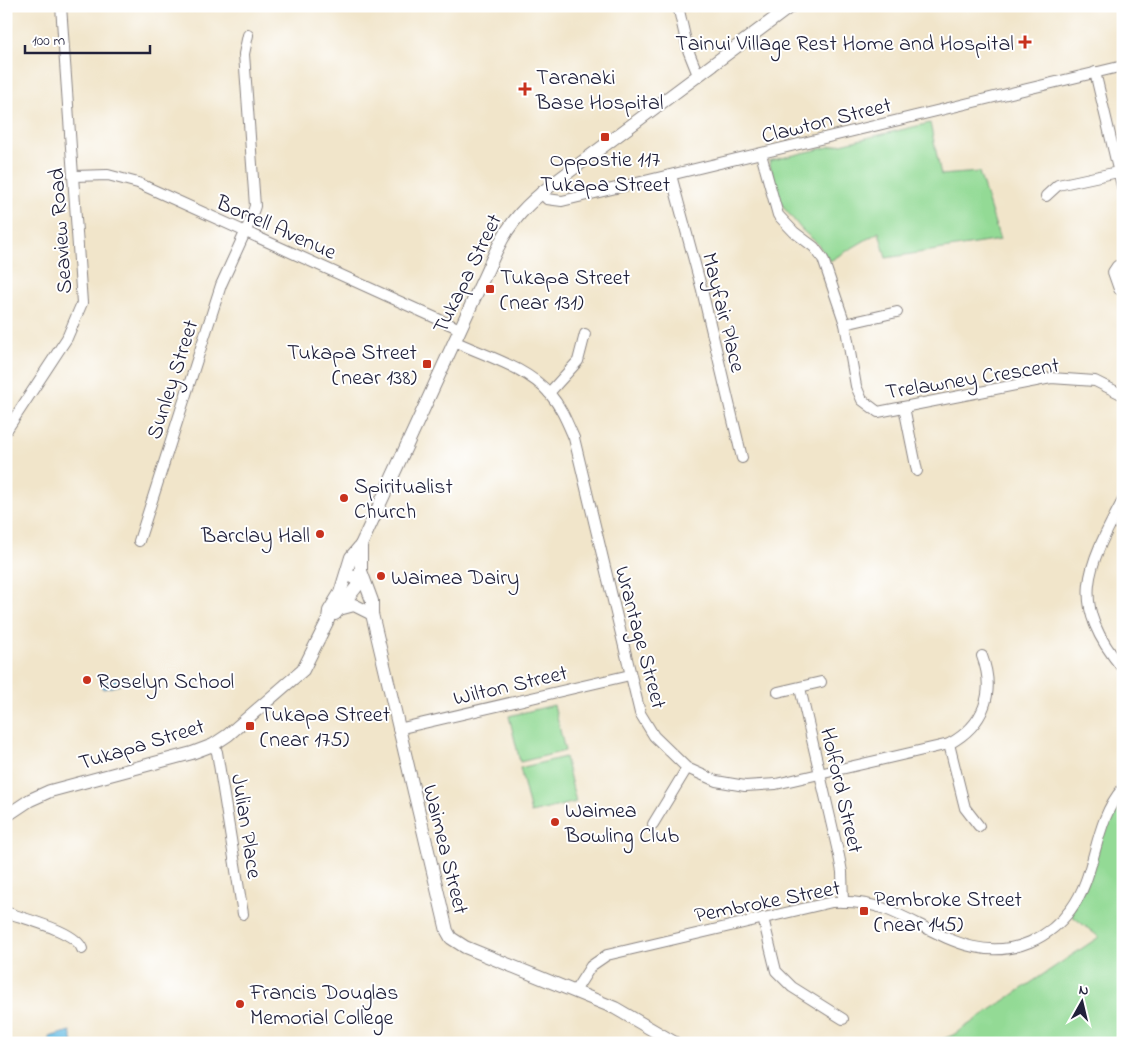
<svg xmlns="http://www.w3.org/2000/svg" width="1129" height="1049" font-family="'Indie Flower',sans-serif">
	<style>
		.green { fill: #93da95; stroke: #5a7e68 }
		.water { fill: #65bce2; stroke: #446f8e }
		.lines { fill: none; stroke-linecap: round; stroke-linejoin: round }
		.minor-casing { stroke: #8a8482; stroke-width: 12 }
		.major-casing { stroke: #8a8482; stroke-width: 14 }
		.minor { stroke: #fff; stroke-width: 10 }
		.major { stroke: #fff; stroke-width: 12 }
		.poi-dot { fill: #c8321e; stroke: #fff; stroke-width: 2 }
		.labels { text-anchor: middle; stroke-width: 4; stroke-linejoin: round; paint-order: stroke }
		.poi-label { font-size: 22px; fill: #22223b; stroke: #fff; text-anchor: start }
		.street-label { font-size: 22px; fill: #22223b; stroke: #fff }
	</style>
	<rect width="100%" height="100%" fill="#fff"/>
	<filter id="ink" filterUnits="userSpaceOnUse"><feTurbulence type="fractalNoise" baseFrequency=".02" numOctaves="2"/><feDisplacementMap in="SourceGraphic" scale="10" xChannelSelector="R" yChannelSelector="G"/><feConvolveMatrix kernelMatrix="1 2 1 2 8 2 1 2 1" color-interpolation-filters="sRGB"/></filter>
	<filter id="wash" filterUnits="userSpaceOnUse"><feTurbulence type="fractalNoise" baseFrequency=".0096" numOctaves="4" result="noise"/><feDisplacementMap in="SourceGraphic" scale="20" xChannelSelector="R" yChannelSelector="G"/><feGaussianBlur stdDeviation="1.12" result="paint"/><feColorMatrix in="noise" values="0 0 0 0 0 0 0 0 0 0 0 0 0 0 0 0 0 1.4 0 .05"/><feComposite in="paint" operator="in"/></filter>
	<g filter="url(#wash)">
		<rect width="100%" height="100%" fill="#f1e5ca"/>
		<g class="green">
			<polygon points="930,123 941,175 979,172 1000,240 886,258 879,232 830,261 817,243 802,230 784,208 779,199 769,161"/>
			<polygon points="554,705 565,751 520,762 509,716"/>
			<polygon points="565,757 576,802 531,813 520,768"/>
			<polygon points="1123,795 1123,1043 933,1043 953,1035 1099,937 1071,915 1108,818"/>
		</g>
		<g class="water">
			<polygon points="118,679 120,685 103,689 102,683"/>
			<polygon points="70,1031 73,1043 50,1043 49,1037"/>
		</g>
	</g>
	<g filter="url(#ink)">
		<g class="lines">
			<defs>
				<g id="minor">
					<polyline points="678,6 688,50 698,75"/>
					<polyline points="1095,72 1123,190"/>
					<polyline points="761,154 778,215 794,232 814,247 823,259 845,324 856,386 862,400 878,412 1051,378 1095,381 1123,395"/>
					<polyline points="671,175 702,290 742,458"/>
					<polyline points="74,176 108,175 138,183 460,329"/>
					<polyline points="541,192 547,199 562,201 1123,66"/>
					<polyline points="1046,196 1058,185 1118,172"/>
					<polyline points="1123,267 1117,266 1113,272 1119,289 1123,288"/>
					<polyline points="845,324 897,312"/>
					<path d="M454,341C485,356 527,367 550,394C561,407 567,422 574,438L640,713L654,736L687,768L716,781L745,786L776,784L949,744C984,725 996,693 982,656"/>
					<polyline points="549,393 578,361 585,334"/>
					<polyline points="904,407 917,471"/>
					<polyline points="6,431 67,338 82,303 61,6"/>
					<path d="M1123,500C1087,568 1068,603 1123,669"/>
					<polyline points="139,541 221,285 248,226 255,206 244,54 248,35"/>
					<polyline points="800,688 839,856 842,872 843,902"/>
					<polyline points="778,692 821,682"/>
					<polyline points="398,729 630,675"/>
					<polyline points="949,744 965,808 979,826"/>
					<polyline points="213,745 217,752 243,914"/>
					<polyline points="653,824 687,768"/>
					<path d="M6,912C24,919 76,931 82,949"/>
					<polyline points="763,918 776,971 792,987 843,1019"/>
					<path d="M575,991L591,966L607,955L832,902C851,901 870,903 888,910C935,929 976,965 1030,942C1046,935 1061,923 1071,909C1098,873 1092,824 1123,788"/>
				</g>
				<g id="major">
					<polyline points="361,545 361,571 372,601 372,614 447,931 451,938 465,947 615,1008 675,1043"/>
					<polyline points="339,609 354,605 372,614"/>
					<polyline points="335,614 358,585 355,577 349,576"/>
					<path d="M6,816L30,800L50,791L192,753L213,745L228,735L303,670L328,620L329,611L340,593L351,557L361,545L496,251C510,221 528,203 554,183L791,6"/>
				</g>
			</defs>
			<use href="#minor" class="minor-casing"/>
			<use href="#major" class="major-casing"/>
			<use href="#minor" class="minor"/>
			<use href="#major" class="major"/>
		</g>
	</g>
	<g class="poi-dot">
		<path d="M1022.5 34.5h5v5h5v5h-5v5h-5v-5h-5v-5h5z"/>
		<path d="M522.5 81.5h5v5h5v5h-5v5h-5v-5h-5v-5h5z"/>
		<rect x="600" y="132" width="10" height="10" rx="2.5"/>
		<rect x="485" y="284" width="10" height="10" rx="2.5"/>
		<rect x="422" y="359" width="10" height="10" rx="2.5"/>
		<circle cx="344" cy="498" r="5"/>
		<circle cx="320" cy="534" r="5"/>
		<circle cx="381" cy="576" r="5"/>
		<circle cx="87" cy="680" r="5"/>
		<rect x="245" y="721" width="10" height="10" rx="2.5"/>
		<circle cx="555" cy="822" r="5"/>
		<rect x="859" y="906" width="10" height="10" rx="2.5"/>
		<circle cx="240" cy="1004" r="5"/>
	</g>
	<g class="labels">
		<g class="poi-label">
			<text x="1014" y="50" text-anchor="end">Tainui Village Rest Home and Hospital</text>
			<text x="536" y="84">Taranaki<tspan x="536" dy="25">Base Hospital</tspan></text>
			<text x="605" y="166" text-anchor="middle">Oppostie 117<tspan x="605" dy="25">Tukapa Street</tspan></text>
			<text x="500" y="284">Tukapa Street<tspan x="500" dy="25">(near 131)</tspan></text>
			<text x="417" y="359" text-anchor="end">Tukapa Street<tspan x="417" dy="25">(near 138)</tspan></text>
			<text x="354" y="493">Spiritualist<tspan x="354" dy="25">Church</tspan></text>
			<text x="310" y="542" text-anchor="end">Barclay Hall</text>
			<text x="391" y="584">Waimea Dairy</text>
			<text x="97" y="688">Roselyn School</text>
			<text x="260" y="721">Tukapa Street<tspan x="260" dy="25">(near 175)</tspan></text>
			<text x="565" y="817">Waimea<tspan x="565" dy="25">Bowling Club</tspan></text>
			<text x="874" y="906">Pembroke Street<tspan x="874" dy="25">(near 145)</tspan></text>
			<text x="250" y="999">Francis Douglas<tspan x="250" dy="25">Memorial College</tspan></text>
		</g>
		<g class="street-label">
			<text transform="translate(826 119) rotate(-14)" y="8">Clawton Street</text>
			<text transform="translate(277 226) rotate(24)" y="8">Borrell Avenue</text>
			<text transform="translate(59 231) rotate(-94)" y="8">Seaview Road</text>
			<text transform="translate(466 273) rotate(-64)" y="8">Tukapa Street</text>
			<text transform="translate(725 312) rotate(76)" y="8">Mayfair Place</text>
			<text transform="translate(972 377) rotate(-9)" y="8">Trelawney Crescent</text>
			<text transform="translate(171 379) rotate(-72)" y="8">Sunley Street</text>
			<text transform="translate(642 637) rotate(75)" y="8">Wrantage Street</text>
			<text transform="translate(510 684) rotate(-13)" y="8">Wilton Street</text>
			<text transform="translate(141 743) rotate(-17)" y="8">Tukapa Street</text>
			<text transform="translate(843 790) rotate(77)" y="8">Holford Street</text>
			<text transform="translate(248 826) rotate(81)" y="8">Julian Place</text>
			<text transform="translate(447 849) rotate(76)" y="8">Waimea Street</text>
			<text transform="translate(767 900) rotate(-11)" y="8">Pembroke Street</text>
		</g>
	</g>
	<rect width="1129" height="1049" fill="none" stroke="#fff" stroke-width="25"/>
	<g transform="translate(1082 1002) rotate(8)" stroke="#ffffff" stroke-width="4" paint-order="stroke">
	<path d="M0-4L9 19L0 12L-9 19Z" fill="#22223b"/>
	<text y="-8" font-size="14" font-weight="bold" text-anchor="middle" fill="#22223b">N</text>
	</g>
	<path d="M25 45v8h125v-8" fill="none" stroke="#22223b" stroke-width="2.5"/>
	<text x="32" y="45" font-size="15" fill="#22223b" stroke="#ffffff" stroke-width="4" paint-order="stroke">100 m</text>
</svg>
